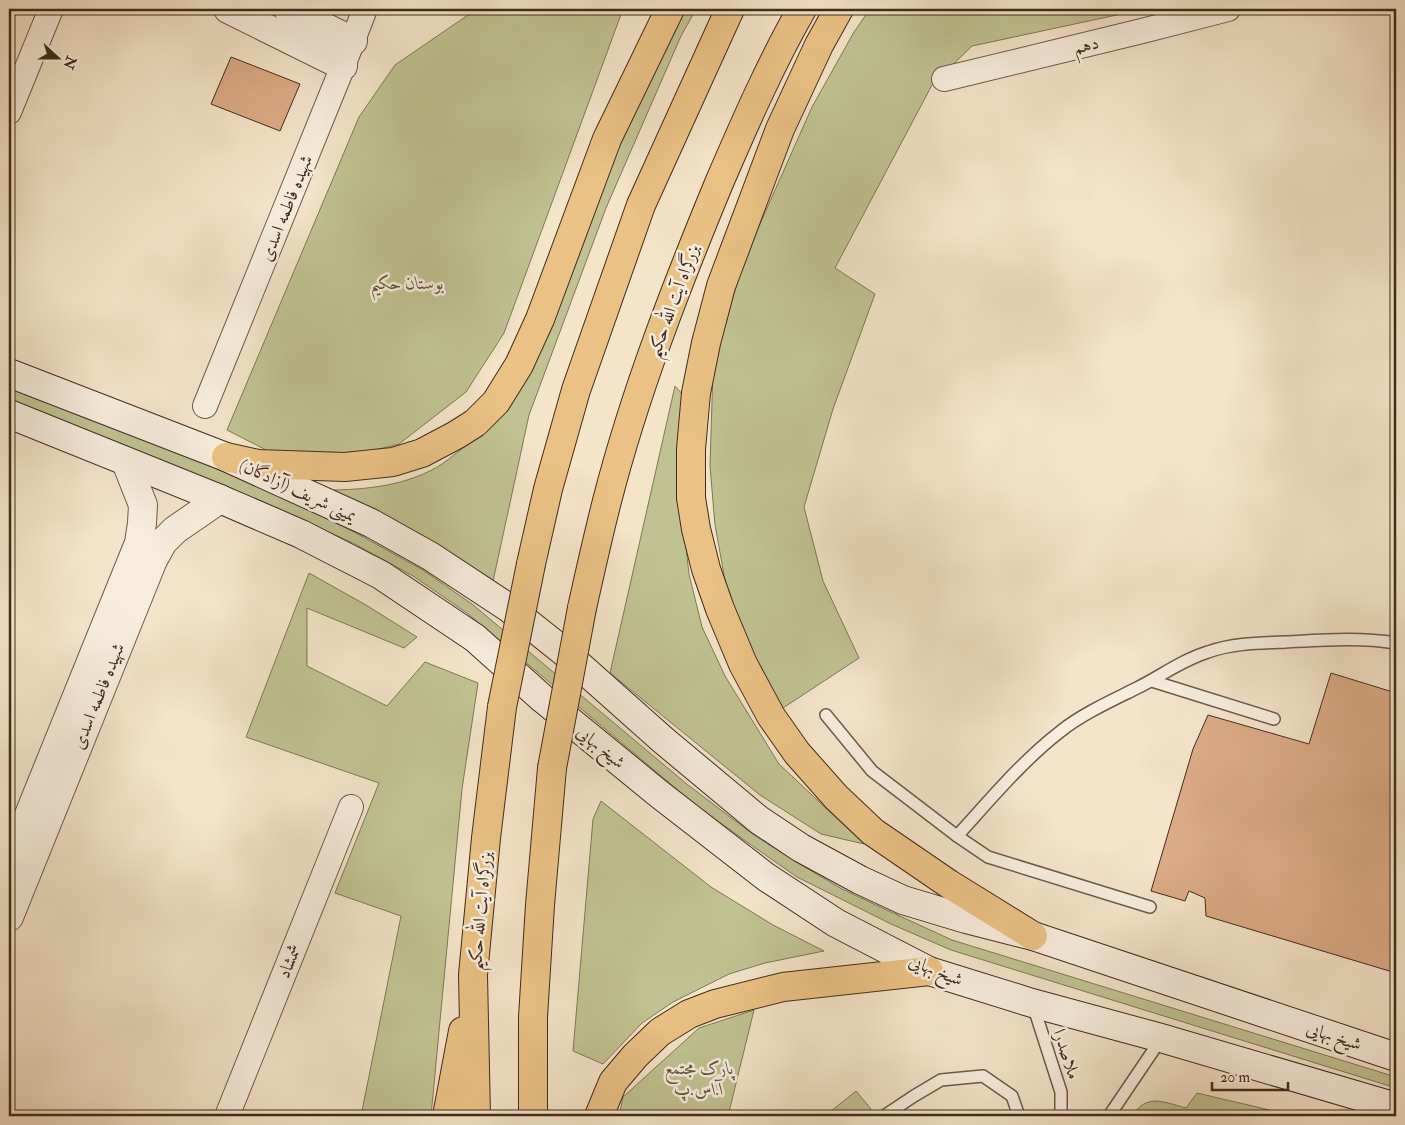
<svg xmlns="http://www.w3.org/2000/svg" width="1405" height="1125" font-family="'IM FELL Double Pica',Amiri,serif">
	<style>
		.green { fill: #c1c293; stroke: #807758 }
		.building { fill: #dbab87; stroke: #402c1d }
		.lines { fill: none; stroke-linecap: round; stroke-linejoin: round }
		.service-casing { stroke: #6d5a48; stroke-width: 14 }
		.minor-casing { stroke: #6d5a48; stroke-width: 26 }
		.tertiary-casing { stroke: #6d5a48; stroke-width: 30 }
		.secondary-casing { stroke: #402c1d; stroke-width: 30 }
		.trunk-casing { stroke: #402c1d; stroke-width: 30 }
		.service { stroke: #f8eddd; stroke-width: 11 }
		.minor { stroke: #f8eddd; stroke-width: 24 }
		.tertiary { stroke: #f8eddd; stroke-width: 28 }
		.secondary { stroke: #f8eddd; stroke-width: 28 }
		.trunk { stroke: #eac285; stroke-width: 28 }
		.trunk-bridge-casing { stroke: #402c1d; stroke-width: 30; stroke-linecap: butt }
		.trunk-bridge { stroke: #eac285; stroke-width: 28 }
		.labels { text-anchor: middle; stroke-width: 5; stroke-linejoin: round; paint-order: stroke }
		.street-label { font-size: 18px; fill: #402c1d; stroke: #f8eddd }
		.park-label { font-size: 18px; font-style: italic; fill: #60523a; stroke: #f8eddd }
	</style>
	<rect width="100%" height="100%" fill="#f4e4ca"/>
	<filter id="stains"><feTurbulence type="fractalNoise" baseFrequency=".004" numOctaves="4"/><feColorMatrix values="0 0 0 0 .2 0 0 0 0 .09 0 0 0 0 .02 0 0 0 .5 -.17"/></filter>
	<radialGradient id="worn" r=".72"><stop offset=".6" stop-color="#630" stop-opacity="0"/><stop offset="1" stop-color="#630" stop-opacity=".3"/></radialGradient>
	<g class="green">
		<polygon points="518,9 623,9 504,333 466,392 399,444 332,461 272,453 227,430 359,117 395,65 468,15"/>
		<path d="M679,9H696L681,36L606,208L529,415L492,586L326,490C365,490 408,486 442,464C452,457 462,448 472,441L617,143Z"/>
		<polygon points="870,9 1141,9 1140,10 972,46 932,85 835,268 875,294 833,409 804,507 823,581 859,658 783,708 754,657 728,597 715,525 710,466 713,369 743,262 812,107 854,32"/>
		<polygon points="9,383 234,476 312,511 356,533 423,570 472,604 688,785 754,835 803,866 842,889 878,906 952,940 1396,1077 1396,1088 951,950 891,924 797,877 764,854 698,807 467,613 413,576 355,544 300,519 228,491 9,400"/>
		<polygon points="675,386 684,396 680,492 689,574 702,627 725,676 779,764 864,844 821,834 760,795 610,673"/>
		<polygon points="309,573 366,605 417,637 404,648 307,608 307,666 387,706 425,662 478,683 462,789 431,1116 361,1116 401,916 335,893 379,783 246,737"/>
		<polygon points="601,801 711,887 773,925 824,951 765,963 729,974 673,1002 642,1023 603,1064 573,1051 593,819"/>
		<polygon points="754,1010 728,1116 619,1116 623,1097 699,1028"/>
		<polygon points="856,1091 871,1109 863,1116 825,1116"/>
		<path d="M1197,1093L1295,1116H1132C1147,1093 1163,1102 1186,1108Z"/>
	</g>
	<g class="building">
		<polygon points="231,57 300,84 280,131 211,104"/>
		<polygon points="1331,673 1396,693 1396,973 1206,916 1205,898 1189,891 1185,901 1151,891 1193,749 1208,715 1309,744"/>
	</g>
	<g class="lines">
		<defs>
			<g id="service">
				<polyline points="1152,681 1274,719"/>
				<path d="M826,715L872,771L957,836C990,800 1022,761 1061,731C1082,714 1113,700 1137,688C1161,676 1182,660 1208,652C1233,643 1260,643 1286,642C1323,640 1360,637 1396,643"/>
				<polyline points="957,836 988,857 1150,907"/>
				<polyline points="1033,1005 1061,1092 1061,1116"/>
				<polyline points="884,1116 914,1096 941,1080 983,1076 1012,1096 1019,1116"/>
				<polyline points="1109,1116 1161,1039"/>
			</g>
			<g id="minor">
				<polyline points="944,79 1142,31 1228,9"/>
				<polyline points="9,112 51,9"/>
				<polyline points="205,406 343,66 365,9"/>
				<polyline points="227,1116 351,807"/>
			</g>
			<g id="tertiary">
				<polyline points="228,9 343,66"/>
				<polyline points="288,9 353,41"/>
				<polyline points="9,864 139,543 142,523 143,505 126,462"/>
				<polyline points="9,917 153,560 163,542 175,530 220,499"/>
			</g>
			<g id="secondary">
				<polyline points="9,373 226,457 371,523 430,556 509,608 563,651 663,740 759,820 801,848 860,880 903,900 966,919 1033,936 1396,1057"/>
				<polyline points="9,414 220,499 301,534 381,575 475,638 543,699 659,794 766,877 836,923 929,971 1032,1003 1161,1038 1396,1107"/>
			</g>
			<g id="trunk">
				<polyline points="839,9 819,45 780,129 721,286 706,343 696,393 691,449 691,498 696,529 706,569 720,609 743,664 771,716 797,753 836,797 873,832 949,884 1033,936"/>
				<polyline points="226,457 258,464 345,467 393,462 422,453 456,435 475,423 496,402 519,365 540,319 607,139 670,9"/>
				<polyline points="531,564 548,489 576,390 641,205 730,9"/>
				<path d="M582,608C590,572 598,536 607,501C635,392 676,287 719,183C744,125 771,63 802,9"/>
				<polyline points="447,1116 463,1031"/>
				<polyline points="476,1116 473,975 486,838 502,707"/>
				<polyline points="533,1116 533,1017 540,905 552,768"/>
				<polyline points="599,1116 613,1082 635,1056 660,1032 689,1014 715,1004 783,987 929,971"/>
			</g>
		</defs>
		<use href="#service" class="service-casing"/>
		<use href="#minor" class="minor-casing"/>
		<use href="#tertiary" class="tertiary-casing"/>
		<use href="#secondary" class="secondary-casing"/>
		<use href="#trunk" class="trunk-casing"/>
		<use href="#service" class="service"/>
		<use href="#minor" class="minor"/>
		<use href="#tertiary" class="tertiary"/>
		<use href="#secondary" class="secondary"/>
		<use href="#trunk" class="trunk"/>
		<defs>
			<g id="trunk-bridge">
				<polyline points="502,707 531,564"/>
				<polyline points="552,768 582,608"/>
			</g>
		</defs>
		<use href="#trunk-bridge" class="trunk-bridge-casing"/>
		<use href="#trunk-bridge" class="trunk-bridge"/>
	</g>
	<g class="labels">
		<g class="street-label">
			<text transform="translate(1086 45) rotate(-14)" y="6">دهم</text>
			<text transform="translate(286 208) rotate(-68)" y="6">شهیده فاطمه اسدی</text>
			<text transform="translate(673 301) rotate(-70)" y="6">بزرگراه آیت الله حکیم</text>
			<text transform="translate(298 490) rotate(25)" y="6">یمینی شریف (آزادگان)</text>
			<text transform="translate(98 696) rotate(-68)" y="6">شهیده فاطمه اسدی</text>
			<text transform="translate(601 747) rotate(39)" y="6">شیخ بهایی</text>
			<text transform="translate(480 911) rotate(-85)" y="6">بزرگراه آیت الله حکیم</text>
			<text transform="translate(289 961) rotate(-68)" y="6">شمشاد</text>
			<text transform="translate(936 970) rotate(22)" y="6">شیخ بهایی</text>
			<text transform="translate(1334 1036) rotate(18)" y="6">شیخ بهایی</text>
			<text transform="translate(1067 1054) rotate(72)" y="6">ملاصدرا</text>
		</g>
		<g class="park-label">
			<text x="407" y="289">بوستان حکیم</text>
			<text x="699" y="1074">پارک مجتمع<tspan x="699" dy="21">آ.اس.پ</tspan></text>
		</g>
	</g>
	<rect width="1405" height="1125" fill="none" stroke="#f4e4ca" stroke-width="30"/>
	<rect x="10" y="10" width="1385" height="1105" fill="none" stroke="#402c1d" stroke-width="2.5"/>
	<rect x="15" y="15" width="1375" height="1095" fill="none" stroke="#402c1d"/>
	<g transform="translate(58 58) rotate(111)" stroke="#f8eddd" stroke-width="4" paint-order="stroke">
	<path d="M0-4L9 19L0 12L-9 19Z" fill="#402c1d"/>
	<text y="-8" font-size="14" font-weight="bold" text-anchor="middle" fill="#402c1d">N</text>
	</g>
	<path d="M1212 1082v8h76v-8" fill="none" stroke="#402c1d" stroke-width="2.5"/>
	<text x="1220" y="1082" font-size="15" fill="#402c1d" stroke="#f8eddd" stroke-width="4" paint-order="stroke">20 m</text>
	<rect width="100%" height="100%" filter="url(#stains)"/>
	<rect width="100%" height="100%" fill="url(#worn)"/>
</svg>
